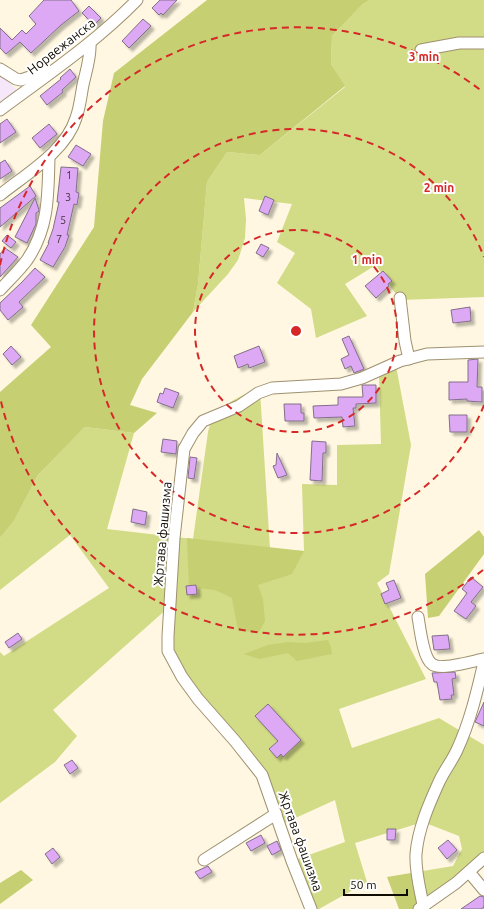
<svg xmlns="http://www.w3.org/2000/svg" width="484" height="909" font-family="Ubuntu,sans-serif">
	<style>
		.education { fill: #f6e7fa }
		.green { fill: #d2db85 }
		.forest { fill: #c6cf71 }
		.building { fill: #dda8f4; stroke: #826e8a; filter: url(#shadow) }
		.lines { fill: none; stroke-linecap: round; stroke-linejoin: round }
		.minor-casing { stroke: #9e9170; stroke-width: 13 }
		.minor { stroke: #fff; stroke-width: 11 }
		.ring { fill: none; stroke: #d62828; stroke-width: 2; stroke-dasharray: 7 5 }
		.labels { text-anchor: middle; stroke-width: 4; stroke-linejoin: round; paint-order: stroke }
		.number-label { font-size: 11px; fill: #44333e }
		.street-label { font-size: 13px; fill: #110c02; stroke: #fff }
		.centre { fill: #d62828; stroke: #fff; stroke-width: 2 }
		.ring-label { font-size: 12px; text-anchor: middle; font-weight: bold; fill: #d62828; stroke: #fff; stroke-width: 4; stroke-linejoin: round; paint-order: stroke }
	</style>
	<defs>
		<filter id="shadow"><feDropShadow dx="3.5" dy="3.5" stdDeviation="1" flood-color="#0004"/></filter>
	</defs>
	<rect width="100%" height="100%" fill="#fff7e1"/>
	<polygon class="education" points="0,74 17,90 0,102"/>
	<g class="green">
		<polygon points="370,0 484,0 484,297 400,300 376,265 345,284 367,316 316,338 311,309 277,283 295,253 277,242 292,204 244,198 246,219 245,238 238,260 228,274 193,312 198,284 207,182 227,152 260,155 345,87 331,64 332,36 363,4"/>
		<polygon points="396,366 411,445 389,574 377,583 426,679 339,709 352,748 439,718 484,745 484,858 423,905 417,872 453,866 462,849 459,836 423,822 355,843 367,882 319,909 311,909 292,861 345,842 335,800 280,825 262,775 168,651 169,607 53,710 77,736 55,762 0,803 0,652 4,656 109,588 70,535 0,590 0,538 14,521 38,475 85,427 134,433 107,529 193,539 208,432 212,416 232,401 245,394 260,391 270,549 304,551 302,484 337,485 337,445 381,444 379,375"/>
	</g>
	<g class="forest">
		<polygon points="207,0 370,0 363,4 332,36 331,64 345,86 260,155 227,152 207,182 198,284 193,312 142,379 130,405 157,413 134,433 85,427 38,475 14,521 0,538 0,392 51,347 31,325 94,227 103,121 114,73"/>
		<polygon points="479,530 484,537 484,554 439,616 428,618 425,574"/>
		<polygon points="187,538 304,551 292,574 258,585 263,599 265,621 259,632 238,631 232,598 215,590 189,587"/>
		<polygon points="328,640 331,647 332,654 297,661 288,653 259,659 244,654 268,645 288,642 305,643"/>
		<polygon points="21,870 33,880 0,904 0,883"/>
		<polygon points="417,872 418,909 399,909 387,877"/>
	</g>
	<g class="building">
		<polygon points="44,0 71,0 79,11 61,25 31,53 20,42 6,54 0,48 0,28 12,40 22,30 26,34 36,24 29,16"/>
		<polygon points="160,0 177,0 163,15 161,13 159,15 152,8"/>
		<polygon points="89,6 101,18 94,25 82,13"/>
		<polygon points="143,19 151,26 129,48 122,41"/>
		<polygon points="70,69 76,77 62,90 63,92 47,105 40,96 61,79 60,78"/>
		<polygon points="7,119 16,132 0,143 0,124"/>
		<polygon points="49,124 57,134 40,148 32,138"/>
		<polygon points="76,145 91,154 83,166 68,157"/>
		<polygon points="5,160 12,171 0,179 0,163"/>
		<polygon points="61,167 78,168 76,192 79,193 77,205 74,204 67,235 69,235 65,247 53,267 40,260 49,243 48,243 53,229 59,202 57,202"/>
		<polygon points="30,186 36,196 0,227 0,208"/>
		<polygon points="265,196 274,200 268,215 259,211"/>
		<polygon points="35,198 39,210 39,211 36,213 36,224 27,243 15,237"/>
		<polygon points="7,235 16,242 11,248 2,241"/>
		<polygon points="261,244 269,248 263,257 256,253"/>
		<polygon points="5,248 18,257 0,277 0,254"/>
		<polygon points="35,268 45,277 19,302 23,307 8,320 0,310 0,303 22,282"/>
		<polygon points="383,271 392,281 388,284 389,286 376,298 365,286"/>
		<polygon points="470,307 471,321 453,323 451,310"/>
		<polygon points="349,336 364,369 354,373 351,366 345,369 341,359 349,355 342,339"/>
		<polygon points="11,346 21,357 12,365 3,354"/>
		<polygon points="259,346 265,362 249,368 248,364 238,368 234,356"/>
		<polygon points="478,359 477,387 482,387 482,402 467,401 467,399 449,400 449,382 468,382 468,360"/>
		<polygon points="362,385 376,385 376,403 356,404 356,408 353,408 355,426 343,427 342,417 314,418 313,406 338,405 338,397 363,397"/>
		<polygon points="165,388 179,393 173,408 157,402 160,393 163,394"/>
		<polygon points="284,404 301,404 301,413 304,413 304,421 285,421"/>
		<polygon points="449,415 467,415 467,432 450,432"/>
		<polygon points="163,439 177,441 176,454 161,452"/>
		<polygon points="312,441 326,442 326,453 323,453 322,481 310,480"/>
		<polygon points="277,453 287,475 278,478 273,466 276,465"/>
		<polygon points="190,457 197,458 194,479 188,478"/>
		<polygon points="133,509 147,512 145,525 131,522"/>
		<polygon points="471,577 483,587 471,602 476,606 466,619 454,611 467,593 462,589"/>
		<polygon points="394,580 401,598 385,604 381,594 389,590 386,583"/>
		<polygon points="196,585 197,594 187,595 186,586"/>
		<polygon points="18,633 22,639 9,648 5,642"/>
		<polygon points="448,635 450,649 434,650 432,636"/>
		<polygon points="455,672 456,678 452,679 454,695 451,695 452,699 440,700 437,682 434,682 432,673"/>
		<polygon points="484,702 484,726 475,722"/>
		<polygon points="268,704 301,740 283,757 281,754 277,758 269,749 278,741 255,716"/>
		<polygon points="72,760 78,768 70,774 64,765"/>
		<polygon points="387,829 396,829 395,840 387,840"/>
		<polygon points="261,835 265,843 251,851 246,843"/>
		<polygon points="448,840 457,850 447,859 438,848"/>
		<polygon points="277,841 281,850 272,855 267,846"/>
		<polygon points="53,848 60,857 52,864 45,854"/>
		<polygon points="208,866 212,872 200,879 195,872"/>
		<polygon points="480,896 484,897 484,907 481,909 461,909"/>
	</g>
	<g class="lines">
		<defs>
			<g id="minor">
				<polyline points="421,50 459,43 484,43"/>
				<polyline points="0,69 16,79 21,80 47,71"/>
				<path d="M0,110C47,75 96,42 137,0"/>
				<path d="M0,195C26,174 66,151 76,118C80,107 81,95 83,85C86,71 91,57 90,43"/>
				<path d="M0,290C9,280 19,271 27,260C49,228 48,195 49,157"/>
				<polyline points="400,298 405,341 409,359"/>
				<path d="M418,617C420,628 423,658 432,664C440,671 473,661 484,659"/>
				<polyline points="204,860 276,814"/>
				<polyline points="469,872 484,890"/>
				<path d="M423,905C420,889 415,871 416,854C418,829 429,804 439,782C444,771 452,761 457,750C470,722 477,692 484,662"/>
				<polyline points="311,909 292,861 262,775 235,741 198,699 182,677 168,651 168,636 174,538 184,449 193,433 203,421 239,406 258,393 272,388 341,384 362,378 400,361 427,354 484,352"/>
				<polyline points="419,909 456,883 484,858"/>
			</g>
		</defs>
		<use href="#minor" class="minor-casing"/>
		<use href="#minor" class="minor"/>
	</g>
	<g class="ring">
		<circle cx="296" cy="331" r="101"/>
		<path d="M484 405A202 202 0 1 1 484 257"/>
		<path d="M483 570A303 303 0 0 1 0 397M0 265A303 303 0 0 1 483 92"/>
	</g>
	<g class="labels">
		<g class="number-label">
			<text x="69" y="179">1</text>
			<text x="68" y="201">3</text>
			<text x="63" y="224">5</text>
			<text x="59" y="243">7</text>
		</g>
		<g class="street-label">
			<text transform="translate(61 46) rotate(-38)" y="5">Норвежанска</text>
			<text transform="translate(162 534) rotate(-85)" y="5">Жртава фашизма</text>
			<text transform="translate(301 841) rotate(70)" y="5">Жртава фашизма</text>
		</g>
	</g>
	<circle cx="296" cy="331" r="6" class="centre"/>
	<g class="ring-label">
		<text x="424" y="61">3 min</text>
		<text x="439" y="192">2 min</text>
		<text x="367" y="264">1 min</text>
	</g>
	<path d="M344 889v6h63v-6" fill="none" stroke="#110c02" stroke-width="2"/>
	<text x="350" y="889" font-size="12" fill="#110c02" stroke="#ffffff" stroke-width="3" paint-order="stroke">50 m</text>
</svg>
